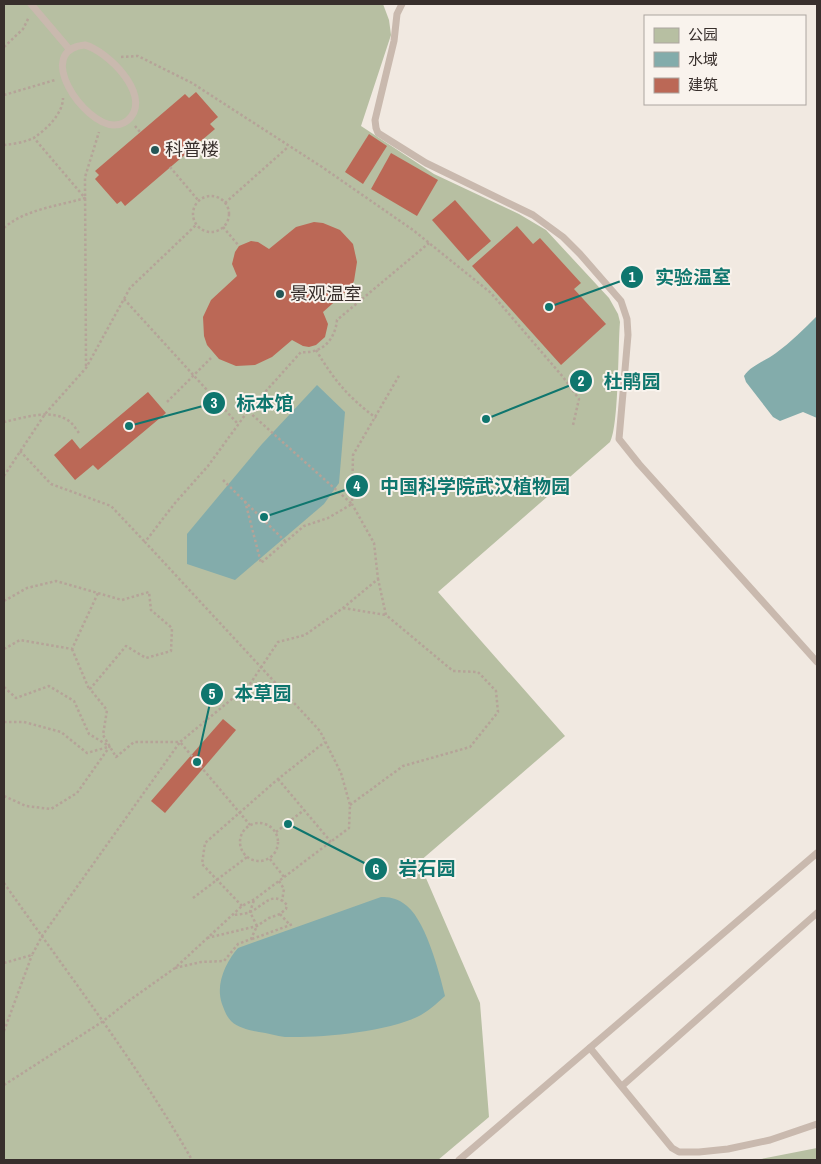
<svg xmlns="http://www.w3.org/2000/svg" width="821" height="1164" font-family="'Archivo Narrow','Noto Sans SC',sans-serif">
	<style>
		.green { fill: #b7bfa2 }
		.water { fill: #83acab }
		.building { fill: #bb6856 }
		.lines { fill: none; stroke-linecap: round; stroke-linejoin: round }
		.path { stroke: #b5a398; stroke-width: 2.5; stroke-dasharray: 2.5 2.5; stroke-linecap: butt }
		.service { stroke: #c9b9ae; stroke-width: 7 }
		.poi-dot { fill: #245656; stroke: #f9f3ed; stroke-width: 2 }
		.labels { text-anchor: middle; stroke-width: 4; stroke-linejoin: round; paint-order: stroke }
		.poi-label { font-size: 18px; fill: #382f2c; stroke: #f9f3ed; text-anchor: start }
		.leader { fill: none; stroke: #0f766e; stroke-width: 2 }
		.callout-dot { fill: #0f766e; stroke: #f9f3ed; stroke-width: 2 }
		.mark-label { font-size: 15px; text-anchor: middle; font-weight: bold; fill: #fff }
		.callout-label { font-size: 19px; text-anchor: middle; font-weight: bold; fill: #0f766e; stroke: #f9f3ed; stroke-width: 4; stroke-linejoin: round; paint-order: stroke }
	</style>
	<rect width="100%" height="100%" fill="#f1e9e1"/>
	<g class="green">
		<path d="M4,4H383L389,20L391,35L361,126L434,174L519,214L546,230L609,298L618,314L620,322C618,344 619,427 610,442L438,592L565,736L419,862L480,1003L489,1117L438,1160H4Z"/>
		<polygon points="817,1148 817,1160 756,1160"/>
	</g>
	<g class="water">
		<path d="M817,316V418L803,412L780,421L773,417L746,382L744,376C751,365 766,361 776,353C791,342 804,329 817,316Z"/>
		<polygon points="317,385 345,412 339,483 324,504 235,580 187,564 187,534 262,444"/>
		<path d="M381,897C389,897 396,898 403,903C425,916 439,972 445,996C437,1003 428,1012 417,1017C386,1032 320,1038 285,1037C277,1036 267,1033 259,1032C249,1030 238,1028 231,1021C226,1016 224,1009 222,1004C215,984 226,962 238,948Z"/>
	</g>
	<g class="building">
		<polygon points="196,92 218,117 210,124 215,129 125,206 121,201 117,204 95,179 99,175 95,171 185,94 189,98"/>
		<polygon points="369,134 387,146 363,184 345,172"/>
		<polygon points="391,153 438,180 417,216 371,189"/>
		<polygon points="455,200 491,241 468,261 432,220"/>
		<polygon points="314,222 323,223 340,230 353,244 357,262 354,281 349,289 323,312 328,324 325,337 316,345 309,347 303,346 292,340 272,357 255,365 236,366 219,359 207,345 204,336 203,317 211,300 237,276 232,264 235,252 239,246 251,241 258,242 269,249 296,227"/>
		<polygon points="517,226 533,244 540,238 581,283 574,289 606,324 561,365 472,266"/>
		<polygon points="148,392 166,413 98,470 93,465 75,480 54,455 72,439 80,449"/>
		<polygon points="223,719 236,730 165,813 151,801"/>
	</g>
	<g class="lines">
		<g class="path">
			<polyline points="4,47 23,29 29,17"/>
			<polyline points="121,57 138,56 192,83 322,167 413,230 491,293 563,377 579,399 573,425"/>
			<polyline points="4,95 55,80"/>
			<polyline points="135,126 140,132"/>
			<path d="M4,145C14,144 27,142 35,137C47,129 63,113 63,98"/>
			<polyline points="170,167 198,200"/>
			<circle cx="211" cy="214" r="18"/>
			<polyline points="225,203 288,147"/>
			<polyline points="223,227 239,246"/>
			<path d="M4,228C25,209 59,206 85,198L34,138"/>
			<polyline points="124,299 238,424"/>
			<path d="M316,350C334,380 348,397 376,418"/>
			<polyline points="86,366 85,177 99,132"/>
			<polyline points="167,402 211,358"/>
			<path d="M4,422C23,418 51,408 69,421C73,424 76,429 79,433"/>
			<polyline points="20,451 51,484 111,506 145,542"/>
			<polyline points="4,476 45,414 86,368 130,288 196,225"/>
			<polyline points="223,480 285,541"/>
			<polyline points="245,501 261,563 304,526 328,518 352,504 248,411"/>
			<polyline points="4,601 27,588 56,581 122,600 149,592 151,610 172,628 171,651 146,658 126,646 90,689 107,710 103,735 116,757 134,742 180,742 250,684 278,642 305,635 343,608 378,579 374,543 352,504 353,455 400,374"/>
			<polyline points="343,608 386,615"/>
			<polyline points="4,649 20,640 72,649 98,593"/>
			<polyline points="72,649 89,689"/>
			<polyline points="4,687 16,698 49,686 74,701 89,734 109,746"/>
			<polyline points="4,722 24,722 61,732 87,753 108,747"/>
			<polyline points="278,779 331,842"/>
			<polyline points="4,796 26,806 51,809 77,793 110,746"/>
			<polyline points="350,805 403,766 470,747 498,712 496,691 478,672 453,671 386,615 378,579"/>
			<circle cx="259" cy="842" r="19"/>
			<polyline points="276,832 304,810"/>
			<polyline points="270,859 284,877"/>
			<polyline points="279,881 284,889 282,901"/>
			<path d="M4,883C68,974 137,1063 192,1160"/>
			<polyline points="193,898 247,857"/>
			<polyline points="242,906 202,864 205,843 278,779 325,742"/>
			<polyline points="280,914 290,925"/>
			<path d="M207,938L257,926L269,918L280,914L286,909L287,905C272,889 263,907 250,912C246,914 239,914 234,915"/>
			<polyline points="252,939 293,924"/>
			<polyline points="4,963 32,955 42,936 180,742 250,825"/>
			<polyline points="175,968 201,962 224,961 238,944 251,939 257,926 250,912 254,900"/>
			<polyline points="4,1031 32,955"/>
			<path d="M4,1085L102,1022L130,1000L175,968L242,906L255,899L349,828L350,805L341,773L320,731L145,542L175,503L208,466L248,411L301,352C322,354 335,340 337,320L429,243"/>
		</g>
		<g class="service">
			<polyline points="31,4 70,50"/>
			<polyline points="402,4 397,14 394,41 375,120 376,128 378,133 426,163 533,215 563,237 580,254 621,301 627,319 628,335 619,439 639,464 817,662"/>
			<path d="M85,45C107,51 150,93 131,117C127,122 121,125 114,125C83,124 33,50 85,45Z"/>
			<polyline points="590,1048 672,1148 679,1152 699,1152 728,1149 770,1140 817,1124"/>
			<polyline points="622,1086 817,913"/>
			<polyline points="459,1160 817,853"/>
		</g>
	</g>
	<g class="poi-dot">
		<circle cx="155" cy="150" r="5"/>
		<circle cx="280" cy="294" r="5"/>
	</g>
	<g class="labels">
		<g class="poi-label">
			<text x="165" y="156">科普楼</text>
			<text x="290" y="300">景观温室</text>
		</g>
	</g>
	<path class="leader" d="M549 307L632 277M486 419L581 381M129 426L214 403M264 517L357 486M197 762L212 694M288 824L376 869"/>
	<g class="callout-dot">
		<circle cx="549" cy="307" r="5"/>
		<circle cx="486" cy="419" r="5"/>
		<circle cx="129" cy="426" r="5"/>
		<circle cx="264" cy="517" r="5"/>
		<circle cx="197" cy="762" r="5"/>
		<circle cx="288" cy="824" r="5"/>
		<circle cx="632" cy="277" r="12"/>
		<circle cx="581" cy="381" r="12"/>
		<circle cx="214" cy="403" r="12"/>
		<circle cx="357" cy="486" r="12"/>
		<circle cx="212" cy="694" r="12"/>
		<circle cx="376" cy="869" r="12"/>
	</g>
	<g class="mark-label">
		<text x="632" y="282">1</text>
		<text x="581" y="386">2</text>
		<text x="214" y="408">3</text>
		<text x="357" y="491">4</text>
		<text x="212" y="699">5</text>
		<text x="376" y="874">6</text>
	</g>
	<g class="callout-label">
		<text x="693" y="284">实验温室</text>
		<text x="632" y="388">杜鹃园</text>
		<text x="265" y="410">标本馆</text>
		<text x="475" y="493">中国科学院武汉植物园</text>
		<text x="263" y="700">本草园</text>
		<text x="427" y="875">岩石园</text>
	</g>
	<rect width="821" height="1164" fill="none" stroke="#382f2c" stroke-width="10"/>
	<rect x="644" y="15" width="162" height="90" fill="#f9f3ed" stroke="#aca5a0"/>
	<rect x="654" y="28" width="25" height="15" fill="#b7bfa2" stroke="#aca5a0"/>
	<text x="688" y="40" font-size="15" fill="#382f2c">公园</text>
	<rect x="654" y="52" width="25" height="15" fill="#83acab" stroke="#aca5a0"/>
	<text x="688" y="65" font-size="15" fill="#382f2c">水域</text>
	<rect x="654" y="78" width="25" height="15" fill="#bb6856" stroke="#aca5a0"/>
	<text x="688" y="90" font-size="15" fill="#382f2c">建筑</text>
</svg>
